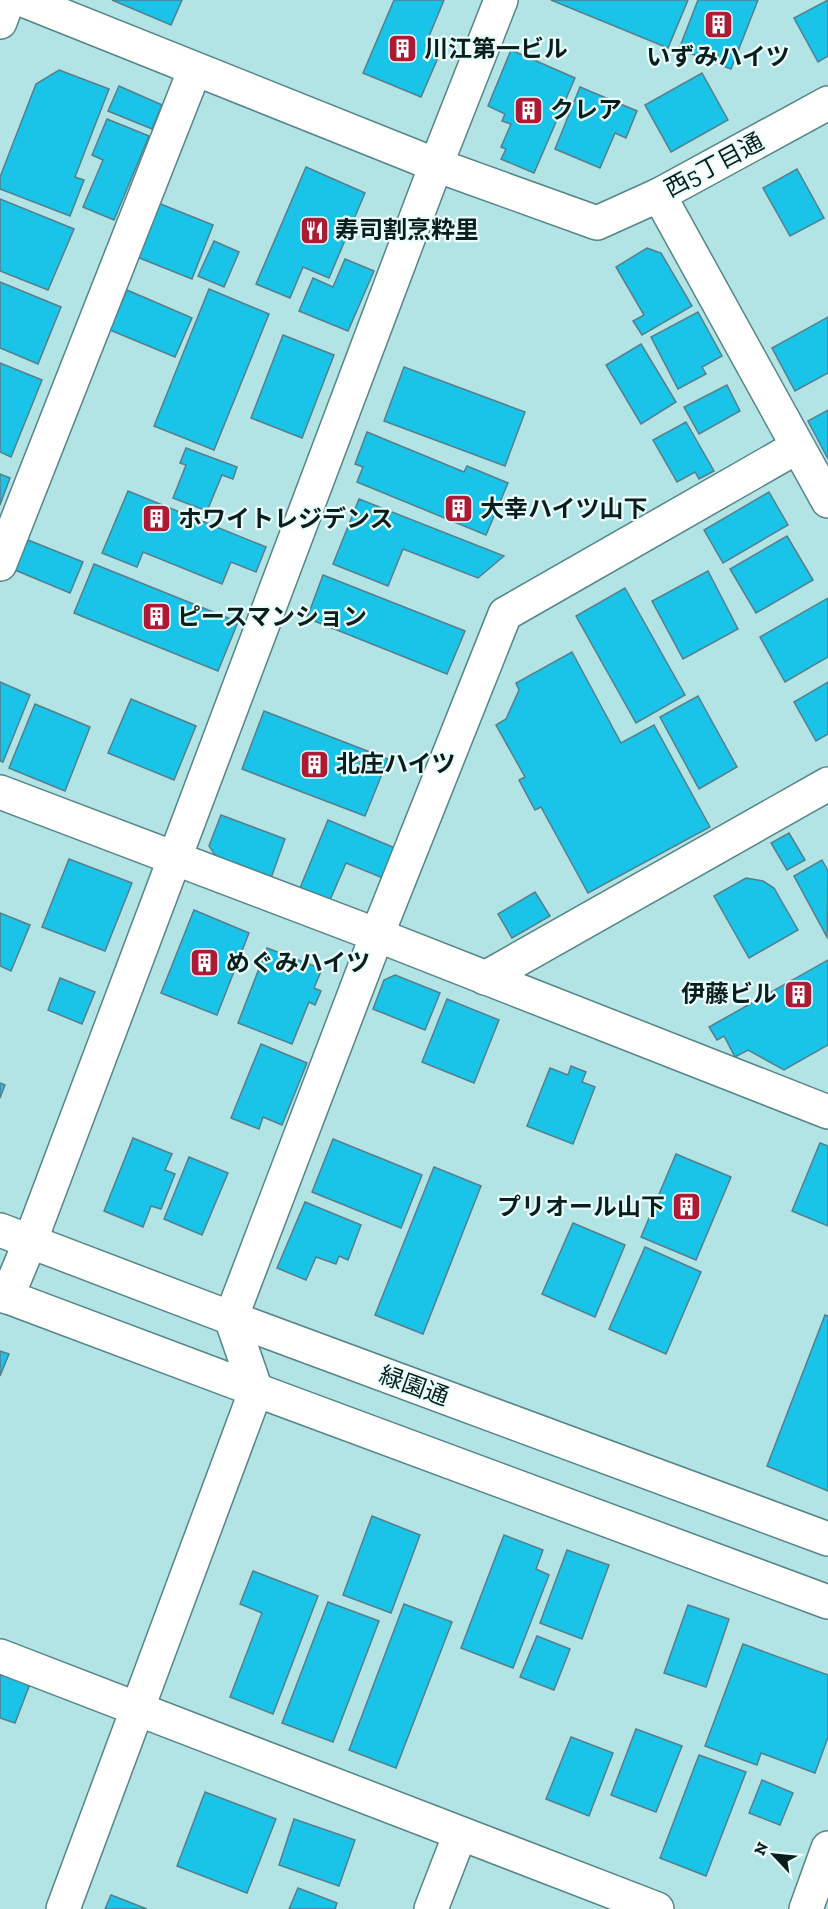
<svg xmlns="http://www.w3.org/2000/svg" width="828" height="1909" font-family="'Zilla Slab','Noto Sans JP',serif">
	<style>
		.building { fill: #1ac3e8; stroke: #557f8c; stroke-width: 1.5 }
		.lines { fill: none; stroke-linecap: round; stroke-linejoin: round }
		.minor-casing { stroke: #568587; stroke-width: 36 }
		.minor { stroke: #fff; stroke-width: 33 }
		.labels { text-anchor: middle; stroke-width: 4.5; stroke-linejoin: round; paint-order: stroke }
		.poi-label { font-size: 24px; font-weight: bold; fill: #0a1e1e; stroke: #eafefe; text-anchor: start }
		.street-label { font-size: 24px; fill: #0a1e1e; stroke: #eafefe }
	</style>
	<rect width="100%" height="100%" fill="#b2e3e5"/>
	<g class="building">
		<polygon points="112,0 182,0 171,25"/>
		<polygon points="394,0 444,0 425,46 440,53 421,97 363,73"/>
		<polygon points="551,0 688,0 668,48"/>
		<polygon points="698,0 758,0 731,69 679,49"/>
		<polygon points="828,0 828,56 818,62 794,18"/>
		<polygon points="511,50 575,78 534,173 501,159 506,149 501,147 511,124 502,121 505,114 488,106"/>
		<polygon points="59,70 109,89 75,177 84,180 70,216 0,189 0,177 36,84"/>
		<polygon points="702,73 728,120 671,152 645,105"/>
		<polygon points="119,86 162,105 152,129 108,111"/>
		<polygon points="580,87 637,111 626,138 615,133 600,168 555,149"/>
		<polygon points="107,119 149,136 114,220 83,207 103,160 92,155"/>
		<polygon points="306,167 365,193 329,278 303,267 290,298 256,284"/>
		<polygon points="797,169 824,218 790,236 763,188"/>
		<polygon points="0,199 74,229 48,290 0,271"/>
		<polygon points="158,203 213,225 192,279 137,257"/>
		<polygon points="214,241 239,252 224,287 198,276"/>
		<polygon points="647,248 661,253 692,306 642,335 633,321 644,315 616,267"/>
		<polygon points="345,259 374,271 348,331 299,311 313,278 333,287"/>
		<polygon points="0,282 61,307 38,364 0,348"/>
		<polygon points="209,289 269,314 214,450 154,426"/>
		<polygon points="127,290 192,318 175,357 110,330"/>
		<polygon points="698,312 722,356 702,367 706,374 678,389 651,337"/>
		<polygon points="828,317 828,373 795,391 772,348"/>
		<polygon points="283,335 334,355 302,438 251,418"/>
		<polygon points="641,344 676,402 641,424 606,365"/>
		<polygon points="0,363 42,380 11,457 0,452"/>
		<polygon points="404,367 525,412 505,466 384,421"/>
		<polygon points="727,385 740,411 699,434 684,407"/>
		<polygon points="828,410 828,459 808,421"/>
		<polygon points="686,422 714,471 699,479 695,472 677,482 653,440"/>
		<polygon points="367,432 464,472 467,466 508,483 486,535 357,482 363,467 355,464"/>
		<polygon points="186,448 237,467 233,479 222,475 207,511 173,498 186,465 180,463"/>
		<polygon points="0,474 10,478 0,505"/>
		<polygon points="128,491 266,547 256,572 231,562 222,584 143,552 137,567 102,553"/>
		<polygon points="769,492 788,525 723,563 704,530"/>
		<polygon points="359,499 504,556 478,578 403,549 388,586 333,564"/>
		<polygon points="787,536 813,580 756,613 730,569"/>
		<polygon points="28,540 83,562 70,593 15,570"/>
		<polygon points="94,564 238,622 218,671 74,613"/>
		<polygon points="708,571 738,629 683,659 652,601"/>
		<polygon points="323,575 465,631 447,674 307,618"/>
		<polygon points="625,588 685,695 636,723 576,616"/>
		<polygon points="828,598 828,657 785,682 760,637"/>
		<polygon points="572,652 621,743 654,725 710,827 588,893 541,807 535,810 519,780 525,777 496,725 506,719 519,690 516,683"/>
		<polygon points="0,682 30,695 3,762 0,761"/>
		<polygon points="828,682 828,734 816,741 794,702"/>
		<polygon points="698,696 737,767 699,789 660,717"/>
		<polygon points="131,699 196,726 174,780 108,753"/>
		<polygon points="35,704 90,727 65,791 9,768"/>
		<polygon points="264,711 388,759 365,816 242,769"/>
		<polygon points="221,815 285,839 271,878 217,858 209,846"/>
		<polygon points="328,820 395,848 383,878 346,863 330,900 300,888"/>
		<polygon points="789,833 805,860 787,870 771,843"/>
		<polygon points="69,859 132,883 105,951 42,927"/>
		<polygon points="822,860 828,871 827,937 794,876"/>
		<polygon points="746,878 763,881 774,888 798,930 749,958 714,896"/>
		<polygon points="535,892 550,916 512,938 498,914"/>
		<polygon points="194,910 249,933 217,1015 161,993"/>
		<polygon points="0,913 30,925 11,971 0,966"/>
		<polygon points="267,948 322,969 314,988 321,991 315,1005 309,1002 292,1044 238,1023"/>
		<polygon points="828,960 828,1045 784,1070 748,1050 735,1057 724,1036 717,1040 709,1027"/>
		<polygon points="395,975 440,993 425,1030 373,1009 384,980"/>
		<polygon points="60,978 95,992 82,1024 48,1010"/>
		<polygon points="447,999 499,1020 474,1083 422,1062"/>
		<polygon points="261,1044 307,1063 282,1125 263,1117 259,1129 231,1118"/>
		<polygon points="571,1066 586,1072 582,1082 595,1087 573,1144 527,1126 550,1068 568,1075"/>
		<polygon points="0,1083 5,1085 0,1098"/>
		<polygon points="133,1138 172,1154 165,1170 175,1174 161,1209 151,1206 143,1227 104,1211"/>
		<polygon points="333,1139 422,1175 401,1228 312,1192"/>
		<polygon points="820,1143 828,1146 828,1226 792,1211"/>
		<polygon points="676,1154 731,1177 696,1260 641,1237"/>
		<polygon points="189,1157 228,1173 202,1235 164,1219"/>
		<polygon points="434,1167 481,1186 423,1334 375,1315"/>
		<polygon points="305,1202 361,1225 348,1260 339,1256 336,1264 316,1257 306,1280 277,1268"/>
		<polygon points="573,1223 625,1245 595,1317 542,1294"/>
		<polygon points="645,1247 701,1272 666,1354 609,1329"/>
		<polygon points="825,1315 828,1316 828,1491 767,1466"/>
		<polygon points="0,1351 9,1354 0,1376"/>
		<polygon points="372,1516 420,1535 391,1613 343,1595"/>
		<polygon points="504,1535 543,1550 536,1569 549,1575 513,1668 461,1648"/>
		<polygon points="567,1550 609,1565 582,1639 540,1623"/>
		<polygon points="253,1571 318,1596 273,1714 230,1697 262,1613 240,1604"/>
		<polygon points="328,1602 379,1621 333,1742 282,1723"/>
		<polygon points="404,1604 452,1622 396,1768 349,1750"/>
		<polygon points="688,1605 729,1619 706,1687 664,1673"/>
		<polygon points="537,1636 570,1649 554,1690 520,1677"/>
		<polygon points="743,1644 828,1675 828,1737 815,1773 761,1753 757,1765 705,1746"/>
		<polygon points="0,1673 30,1684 15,1723 0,1718"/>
		<polygon points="636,1729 682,1746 656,1812 611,1795"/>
		<polygon points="571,1737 613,1753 589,1816 546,1799"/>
		<polygon points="699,1755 746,1772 706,1876 660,1858"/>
		<polygon points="762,1780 793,1793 780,1825 749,1813"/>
		<polygon points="205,1792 276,1819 247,1893 177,1866"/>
		<polygon points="294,1819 355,1840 339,1886 279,1865"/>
		<polygon points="298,1888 337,1903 335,1909 289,1909"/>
		<polygon points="111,1895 147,1909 105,1909"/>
	</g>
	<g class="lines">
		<defs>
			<g id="minor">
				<polyline points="23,0 436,165 597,223 659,195 828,103"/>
				<polyline points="0,22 8,0"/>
				<polyline points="659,195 828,501"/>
				<polyline points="0,564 195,69"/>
				<polyline points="0,792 377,935 828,1112"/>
				<polyline points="485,978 828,784"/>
				<polyline points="0,1230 231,1318 828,1539"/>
				<polyline points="0,1294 256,1390 828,1602"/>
				<polyline points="7,1297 30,1242 436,165 501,0"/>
				<polyline points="0,1656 657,1909"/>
				<polyline points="63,1909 256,1390 231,1318 377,935 505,614 797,447"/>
				<polyline points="431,1909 460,1834"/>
				<polyline points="806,1909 828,1848"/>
			</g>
		</defs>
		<use href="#minor" class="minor-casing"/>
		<use href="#minor" class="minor"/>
	</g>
	<defs>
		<symbol id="building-square" viewBox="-11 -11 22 22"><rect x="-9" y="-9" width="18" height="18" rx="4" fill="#ae1934" stroke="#eafefe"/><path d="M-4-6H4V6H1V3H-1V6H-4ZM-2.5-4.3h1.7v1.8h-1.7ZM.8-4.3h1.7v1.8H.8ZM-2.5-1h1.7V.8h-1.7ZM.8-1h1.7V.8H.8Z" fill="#fff"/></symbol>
		<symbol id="restaurant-square" viewBox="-11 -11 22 22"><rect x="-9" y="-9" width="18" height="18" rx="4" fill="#ae1934" stroke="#eafefe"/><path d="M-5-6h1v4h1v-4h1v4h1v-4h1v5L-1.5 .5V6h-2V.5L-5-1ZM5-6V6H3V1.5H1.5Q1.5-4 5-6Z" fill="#fff"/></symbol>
	</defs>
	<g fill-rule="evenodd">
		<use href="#building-square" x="702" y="8" width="33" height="33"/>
		<use href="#building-square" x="386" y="32" width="33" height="33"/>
		<use href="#building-square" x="512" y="94" width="33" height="33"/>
		<use href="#restaurant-square" x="298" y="214" width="33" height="33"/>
		<use href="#building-square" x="442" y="492" width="33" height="33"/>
		<use href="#building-square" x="140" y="502" width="33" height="33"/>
		<use href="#building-square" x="140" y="600" width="33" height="33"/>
		<use href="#building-square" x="298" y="748" width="33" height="33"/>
		<use href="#building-square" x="188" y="946" width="33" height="33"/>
		<use href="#building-square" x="782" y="978" width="33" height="33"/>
		<use href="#building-square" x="670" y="1190" width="33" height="33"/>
	</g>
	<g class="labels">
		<g class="poi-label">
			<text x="424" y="57">川江第一ビル</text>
			<text x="718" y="65" text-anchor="middle">いずみハイツ</text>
			<text x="550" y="118">クレア</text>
			<text x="335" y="238">寿司割烹粋里</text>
			<text x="480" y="517">大幸ハイツ山下</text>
			<text x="178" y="527">ホワイトレジデンス</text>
			<text x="177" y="625">ピースマンション</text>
			<text x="336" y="772">北庄ハイツ</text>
			<text x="226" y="971">めぐみハイツ</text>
			<text x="777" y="1002" text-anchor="end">伊藤ビル</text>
			<text x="665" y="1215" text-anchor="end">プリオール山下</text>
		</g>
		<g class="street-label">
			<text transform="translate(714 165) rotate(-28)" y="8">西5丁目通</text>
			<text transform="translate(414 1386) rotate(20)" y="8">緑園通</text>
		</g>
	</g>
	<g transform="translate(774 1855) rotate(296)" stroke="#eafefe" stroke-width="4.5" paint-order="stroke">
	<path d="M0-4.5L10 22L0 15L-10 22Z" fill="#0a1e1e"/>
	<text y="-9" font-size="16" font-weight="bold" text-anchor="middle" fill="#0a1e1e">N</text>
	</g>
</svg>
